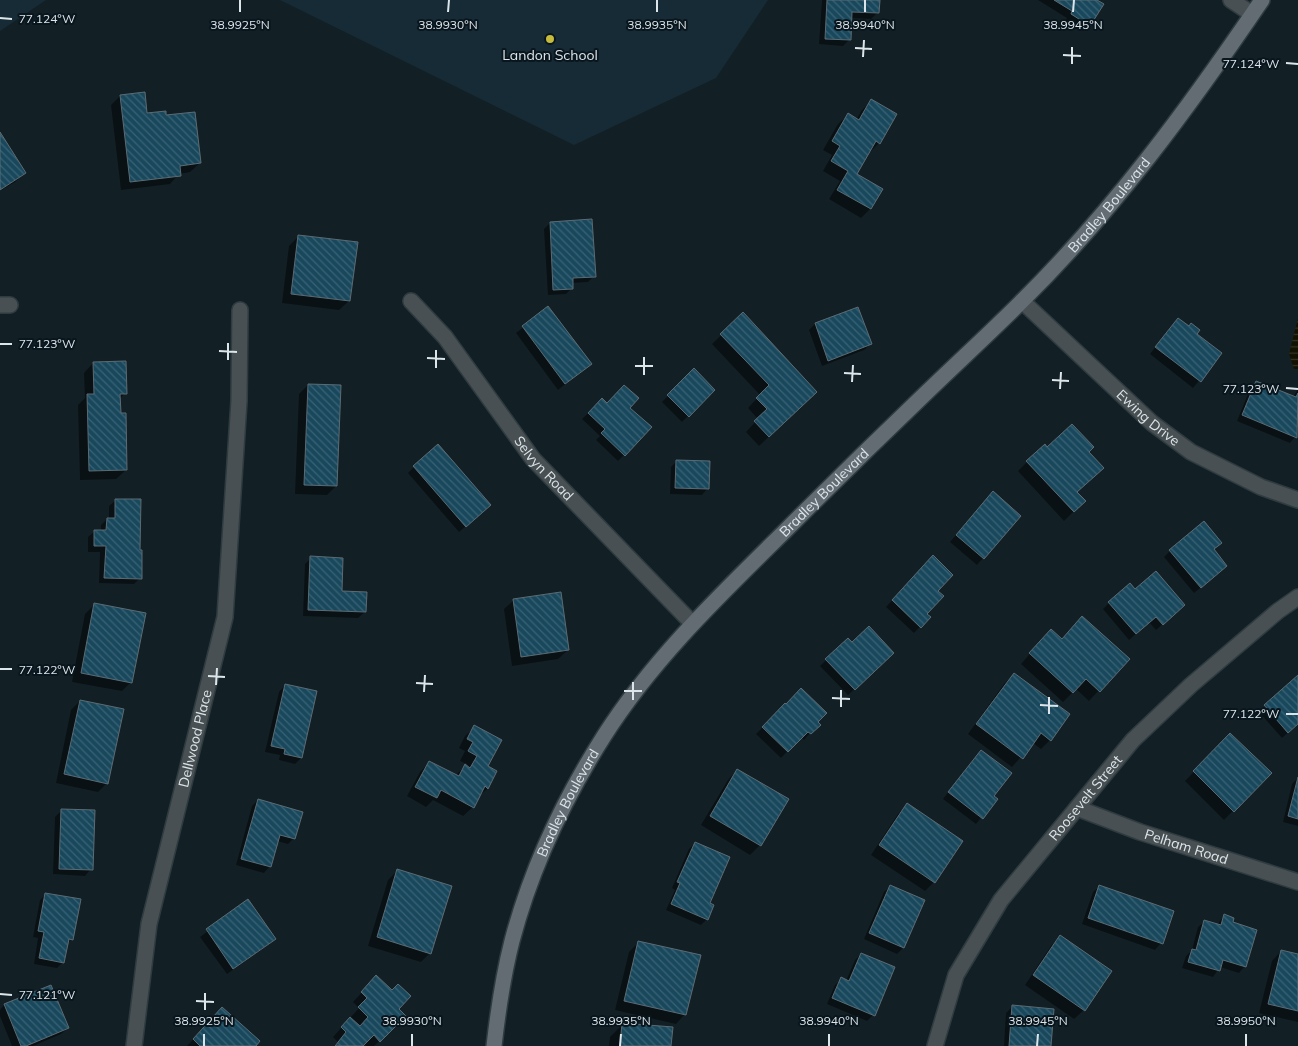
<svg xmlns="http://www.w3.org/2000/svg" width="1298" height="1046" font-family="Mulish,sans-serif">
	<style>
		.built { fill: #162b35 }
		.water { fill: url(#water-rules) }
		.shadow { fill: #0007 }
		.building { fill: url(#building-back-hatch); stroke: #5c6b73 }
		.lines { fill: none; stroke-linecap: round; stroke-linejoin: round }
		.service-casing { stroke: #2e3c41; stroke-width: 18 }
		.minor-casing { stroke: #2e3c41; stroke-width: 18 }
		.secondary-casing { stroke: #2e3c41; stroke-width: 18 }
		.service { stroke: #495053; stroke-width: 15 }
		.minor { stroke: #495053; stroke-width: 15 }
		.secondary { stroke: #626c72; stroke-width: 15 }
		.ticks { fill: none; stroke: #dce5ea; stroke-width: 2 }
		.poi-dot { fill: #c7bb3c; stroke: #09161d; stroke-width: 2 }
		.labels { text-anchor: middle; stroke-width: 4; stroke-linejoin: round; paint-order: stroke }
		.poi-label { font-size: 14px; fill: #dce5ea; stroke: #09161d }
		.street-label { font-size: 14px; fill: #dce5ea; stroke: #09161d }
		.ticks-label { font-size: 12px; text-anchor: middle; fill: #dce5ea; stroke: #09161d; stroke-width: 4; stroke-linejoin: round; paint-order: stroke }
	</style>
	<defs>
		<pattern id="water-rules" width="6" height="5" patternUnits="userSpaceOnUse" patternTransform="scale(1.25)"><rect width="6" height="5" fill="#131100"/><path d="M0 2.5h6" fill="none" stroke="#353425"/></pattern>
		<pattern id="building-back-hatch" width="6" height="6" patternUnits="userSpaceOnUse" patternTransform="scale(1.25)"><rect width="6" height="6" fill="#19485d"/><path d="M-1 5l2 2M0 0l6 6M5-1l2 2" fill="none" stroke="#3a6274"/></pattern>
	</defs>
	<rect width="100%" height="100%" fill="#122026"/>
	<g class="built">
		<polygon points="0,0 46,0 0,31"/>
		<polygon points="280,0 768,0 716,78 574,145"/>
	</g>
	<polygon class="water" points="1298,318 1298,369 1294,369 1289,354"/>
	<g class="shadow">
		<polygon points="822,0 878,0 877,13 871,19 851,18 849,40 843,46 819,44"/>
		<polygon points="1038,0 1095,0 1089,25 1083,31 1066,20 1067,18"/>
		<polygon points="120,96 146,114 165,116 200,163 190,172 179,174 170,184 121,190 111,105"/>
		<polygon points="871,101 879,143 870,152 868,152 855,175 870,209 861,218 829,199 840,181 823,171 832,155 823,150 838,124 848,115 856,120 862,110"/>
		<polygon points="0,134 24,173 15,182 0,191"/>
		<polygon points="550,223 594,276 588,282 572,283 572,288 566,294 548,295 544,229"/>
		<polygon points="299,236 356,243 349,301 339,310 282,303 289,246"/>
		<polygon points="548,308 590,364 558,390 516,333"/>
		<polygon points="858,308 871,344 864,350 822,366 809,330 815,324"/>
		<polygon points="743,314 806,401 759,446 746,432 758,419 748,408 760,395 712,344"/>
		<polygon points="1172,325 1195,334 1221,354 1193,388 1150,354"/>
		<polygon points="93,363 125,393 119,400 126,470 116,479 80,480 78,405 85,398 84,373"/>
		<polygon points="694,370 714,390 682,422 662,402"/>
		<polygon points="1256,382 1293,397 1298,389 1298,433 1290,443 1237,421 1250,389"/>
		<polygon points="308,385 336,486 327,495 295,494 299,394"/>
		<polygon points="602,400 607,404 628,408 650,428 618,461 596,440 600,436 582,419"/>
		<polygon points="1047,449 1087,452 1076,492 1084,501 1064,521 1018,471 1027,462"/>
		<polygon points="677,461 708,488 702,495 670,494 671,467"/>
		<polygon points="414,467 484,511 459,532 408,473"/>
		<polygon points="987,499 1019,516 977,565 950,542"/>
		<polygon points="116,500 139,551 140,578 134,584 99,583 100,552 88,552 88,537 95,531 101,531 101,525 107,519 109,519 109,506"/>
		<polygon points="1213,550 1220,572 1194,593 1164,557 1170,551"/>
		<polygon points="311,558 341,592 365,612 358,618 303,616 305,564"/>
		<polygon points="927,563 936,591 926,614 929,617 914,633 886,607"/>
		<polygon points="1134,591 1177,611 1156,630 1149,622 1129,640 1103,609 1109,603"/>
		<polygon points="514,600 568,650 558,659 512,666 504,609"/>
		<polygon points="94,605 131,682 122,691 72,682 85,614"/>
		<polygon points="848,639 852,644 893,653 848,695 820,666"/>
		<polygon points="1042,640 1061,640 1128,659 1089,701 1076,689 1063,702 1021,664"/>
		<polygon points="1014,674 1050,740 1041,749 1033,743 1012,767 968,734 1004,684"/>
		<polygon points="1298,677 1298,724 1282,738 1259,712"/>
		<polygon points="285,685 301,758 295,764 279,760 280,755 265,752 279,692"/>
		<polygon points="80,701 107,783 98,792 56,783 71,710"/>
		<polygon points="785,705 816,722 810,733 804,740 801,737 781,758 756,734"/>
		<polygon points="475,727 487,766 496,771 487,789 478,797 473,807 463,816 433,800 426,807 407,796 420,772 430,762 455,776 467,764 460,761 465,751 459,748 465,736"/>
		<polygon points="1230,735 1270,773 1224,820 1185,781"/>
		<polygon points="975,757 993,796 996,799 976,824 943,799"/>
		<polygon points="737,770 787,800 760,845 750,855 701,825 728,780"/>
		<polygon points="1298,778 1298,826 1283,822 1292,784"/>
		<polygon points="258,800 294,838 288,844 277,841 270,866 264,873 236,865 252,806"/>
		<polygon points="907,805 934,882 925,891 871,855 898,814"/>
		<polygon points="61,811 91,869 85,876 53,874 55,817"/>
		<polygon points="695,843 707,919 701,925 666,910 675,890 672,888 689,849"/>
		<polygon points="398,870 430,953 421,962 368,946 388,880"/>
		<polygon points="891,886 924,901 903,948 897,954 864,939 884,892"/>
		<polygon points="1100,886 1161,943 1155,950 1082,924 1093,892"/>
		<polygon points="46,894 72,939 66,945 63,962 57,968 34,964 38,938 33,937 40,900"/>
		<polygon points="248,901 274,939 268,945 227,974 200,937"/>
		<polygon points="1224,916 1231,923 1245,966 1239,973 1220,967 1213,977 1182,968 1186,956 1192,950 1198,927 1205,921 1217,925"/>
		<polygon points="1060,937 1084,1010 1074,1019 1025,985 1051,946"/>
		<polygon points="639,942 685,1014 676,1024 615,1010 629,952"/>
		<polygon points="1281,951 1298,956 1298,1022 1259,1013 1272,961"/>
		<polygon points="861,954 873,1015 867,1021 827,1004 835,985 841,979 846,981 855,960"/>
		<polygon points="376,977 397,1009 405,1016 374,1046 366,1046 364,1043 362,1046 334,1046 338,1042 333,1037 359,1008 353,1002"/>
		<polygon points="50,986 68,1028 61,1034 33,1046 12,1046 0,1016 0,1010 4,1005"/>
		<polygon points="1013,1006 1050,1046 1004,1046 1006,1013"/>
		<polygon points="210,1021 254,1046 187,1046"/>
		<polygon points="622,1025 670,1046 609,1046 610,1037"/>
	</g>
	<g class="building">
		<polygon points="827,0 880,0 879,13 852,12 851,40 825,39"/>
		<polygon points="1054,0 1097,0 1104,4 1090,26 1071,14 1072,11"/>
		<polygon points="145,92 147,113 166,111 166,115 195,112 201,163 180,166 181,176 130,182 120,95"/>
		<polygon points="871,99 897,114 880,144 876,141 857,174 883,189 871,209 837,190 848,171 831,161 840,146 832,141 848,113 859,120"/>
		<polygon points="0,132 26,173 0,190"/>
		<polygon points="592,219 596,277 573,278 573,289 553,290 550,222"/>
		<polygon points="298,235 358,242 350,301 291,294"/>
		<polygon points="548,306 592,364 565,384 522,326"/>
		<polygon points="858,307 872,344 828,361 815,323"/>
		<polygon points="743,312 817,392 769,437 754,421 767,409 756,398 769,385 720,334"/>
		<polygon points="1178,318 1189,326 1191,323 1200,330 1197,334 1222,353 1201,382 1155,347"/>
		<polygon points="126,361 127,394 120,394 121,413 126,413 127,470 89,471 87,394 94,394 93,362"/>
		<polygon points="694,368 715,390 689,417 667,395"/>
		<polygon points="1256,381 1296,397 1298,393 1297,438 1242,415"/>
		<polygon points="308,384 341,385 337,486 304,485"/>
		<polygon points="624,385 639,398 630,408 652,427 625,456 601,433 605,429 588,413 602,398 607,403"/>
		<polygon points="1072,424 1094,447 1089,452 1104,468 1077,492 1086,501 1074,512 1026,461 1045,444 1047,447"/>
		<polygon points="438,444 491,505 466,527 413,466"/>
		<polygon points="676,460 710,461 709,489 675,488"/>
		<polygon points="993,491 1021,516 984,559 956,535"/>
		<polygon points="115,499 141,499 140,550 142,550 142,579 104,578 106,546 94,546 94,530 106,530 107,518 115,518"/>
		<polygon points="1204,521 1222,543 1214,549 1227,566 1201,588 1169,550"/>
		<polygon points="933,555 953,575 938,591 944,596 927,614 931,617 921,628 892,600"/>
		<polygon points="310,556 343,558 342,591 367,592 366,612 308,610"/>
		<polygon points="1156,571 1185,605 1163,625 1156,617 1136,634 1108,602 1130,583 1135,589"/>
		<polygon points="561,592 569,650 521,657 513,599"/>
		<polygon points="94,603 146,613 132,683 81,673"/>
		<polygon points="1082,616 1130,659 1100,692 1086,679 1073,693 1029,653 1051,629 1062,639"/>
		<polygon points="869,626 894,653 855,690 825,659 848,638 852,642"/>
		<polygon points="1014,673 1070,714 1051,741 1041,733 1023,759 976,724"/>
		<polygon points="1298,675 1298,724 1288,733 1264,705"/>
		<polygon points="285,684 317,691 302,758 284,754 285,749 271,746"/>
		<polygon points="801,688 827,713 818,722 821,725 811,734 808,732 788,752 762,727 785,703 786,704"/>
		<polygon points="80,700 124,709 108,784 64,774"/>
		<polygon points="474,725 502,740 488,766 497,771 488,789 485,786 474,808 441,790 437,798 415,787 429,761 459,776 465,764 470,768 477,756 468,751 473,742 467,739"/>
		<polygon points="1230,733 1272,773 1234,812 1193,771"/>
		<polygon points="981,750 1012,773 994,796 998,799 983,819 948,792"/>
		<polygon points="737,769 789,799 761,846 710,816"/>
		<polygon points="1298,777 1298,819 1288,816"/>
		<polygon points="258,799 303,812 295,839 280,835 271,867 241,859"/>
		<polygon points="907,803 963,841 935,883 879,845"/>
		<polygon points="61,809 95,810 93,870 59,869"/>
		<polygon points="695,842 730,857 710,903 714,905 708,920 671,904 680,883 677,882"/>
		<polygon points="397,869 452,886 431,954 377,937"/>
		<polygon points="890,885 925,900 904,948 869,933"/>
		<polygon points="1099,885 1174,911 1163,944 1088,918"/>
		<polygon points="45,893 81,899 73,940 69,939 64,963 39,958 44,932 38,931"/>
		<polygon points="248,899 276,939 233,969 206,929"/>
		<polygon points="1224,914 1234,918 1233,922 1257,930 1246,967 1223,960 1220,971 1188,962 1192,949 1196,950 1204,920 1221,925"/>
		<polygon points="1060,935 1112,971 1085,1011 1033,975"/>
		<polygon points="638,941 701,955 686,1015 624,1001"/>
		<polygon points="1281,950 1298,954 1298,1011 1268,1004"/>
		<polygon points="861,953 895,967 875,1016 832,998 841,977 849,981"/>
		<polygon points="376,975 392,990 398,984 411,996 399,1009 406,1016 380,1042 374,1035 363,1046 335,1046 346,1032 341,1027 350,1017 360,1026 368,1017 358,1007 367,998 361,992"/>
		<polygon points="51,985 69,1028 26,1046 21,1046 4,1004"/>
		<polygon points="1012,1005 1054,1009 1051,1046 1009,1046"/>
		<polygon points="222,1007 260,1041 256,1046 200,1046 193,1039"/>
		<polygon points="622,1023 673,1027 671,1046 620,1046"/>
	</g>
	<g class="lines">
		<defs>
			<polyline id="service" points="1231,0 1252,14"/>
			<g id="minor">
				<path id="s1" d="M411,301L445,337L533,459L692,623"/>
				<path id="s2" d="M1022,301L1152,423L1191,452L1261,487L1298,500"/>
				<polyline points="0,305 10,305"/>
				<path id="s3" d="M1077,808L1140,832L1298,882"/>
				<path id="s4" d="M134,1046L149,924L225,617L239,401L240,310"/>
				<path id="s5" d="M935,1046L956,975L1001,900L1133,740L1191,685L1278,611L1298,597"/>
			</g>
			<g id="secondary">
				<path id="s6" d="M494,1046C498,1011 503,976 512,941C531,869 564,799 604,736C653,659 719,596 784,532C831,485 878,439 926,393C958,362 991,332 1022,301C1114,210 1190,106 1262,0"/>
			</g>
		</defs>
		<use href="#service" class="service-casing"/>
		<use href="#minor" class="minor-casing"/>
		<use href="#secondary" class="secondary-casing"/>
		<use href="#service" class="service"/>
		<use href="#minor" class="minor"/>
		<use href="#secondary" class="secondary"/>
	</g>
	<path class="ticks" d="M240,12V0M448,12L449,0M657,12V0M865,12V0M1073,12L1074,0M0,18L12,19M855,48L872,49M1063,55L1081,56M863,57L864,40M1286,63L1298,64M1072,64V47M0,344H12M219,351L237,352M427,358L445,359M228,360V343M635,366H653M436,368V350M844,373L861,374M644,375V357M1052,380L1069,381M852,382L853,365M1286,388L1298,389M1060,389L1061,372M0,669H12M208,676L225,677M416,683L433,684M216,685L217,668M624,691H642M424,692L425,675M832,698L850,699M633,700V682M1040,705L1058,706M841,707V690M1049,714V697M1286,714H1298M0,994L12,995M196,1001L214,1002M205,1010V993M204,1046V1034M412,1046V1034M620,1046L621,1034M829,1046V1034M1037,1046L1038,1034M1246,1046V1034"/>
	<circle class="poi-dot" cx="550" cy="39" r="5"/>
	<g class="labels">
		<g class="poi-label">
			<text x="550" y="60">Landon School</text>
		</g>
		<g class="street-label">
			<text dy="5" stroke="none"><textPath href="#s6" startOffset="1066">Bradley Boulevard</textPath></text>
			<text dy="5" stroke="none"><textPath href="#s2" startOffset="172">Ewing Drive</textPath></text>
			<text dy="5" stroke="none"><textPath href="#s1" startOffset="214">Selvyn Road</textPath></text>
			<text dy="5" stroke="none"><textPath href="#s6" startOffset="661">Bradley Boulevard</textPath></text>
			<text dy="5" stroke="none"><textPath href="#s4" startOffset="314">Dellwood Place</textPath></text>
			<text dy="5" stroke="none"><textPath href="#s5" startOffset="294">Roosevelt Street</textPath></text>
			<text dy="5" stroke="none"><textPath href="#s6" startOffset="256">Bradley Boulevard</textPath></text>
			<text dy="5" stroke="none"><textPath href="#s3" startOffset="116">Pelham Road</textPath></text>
		</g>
	</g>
	<g class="ticks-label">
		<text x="47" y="23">77.124°W</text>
		<text x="240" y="29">38.9925°N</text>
		<text x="448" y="29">38.9930°N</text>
		<text x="657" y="29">38.9935°N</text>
		<text x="865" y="29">38.9940°N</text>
		<text x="1073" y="29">38.9945°N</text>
		<text x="1251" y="68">77.124°W</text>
		<text x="47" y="348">77.123°W</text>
		<text x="1251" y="393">77.123°W</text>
		<text x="47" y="674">77.122°W</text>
		<text x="1251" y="718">77.122°W</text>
		<text x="47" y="999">77.121°W</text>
		<text x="204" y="1025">38.9925°N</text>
		<text x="412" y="1025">38.9930°N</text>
		<text x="621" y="1025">38.9935°N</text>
		<text x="829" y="1025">38.9940°N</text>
		<text x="1038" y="1025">38.9945°N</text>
		<text x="1246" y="1025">38.9950°N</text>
	</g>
</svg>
